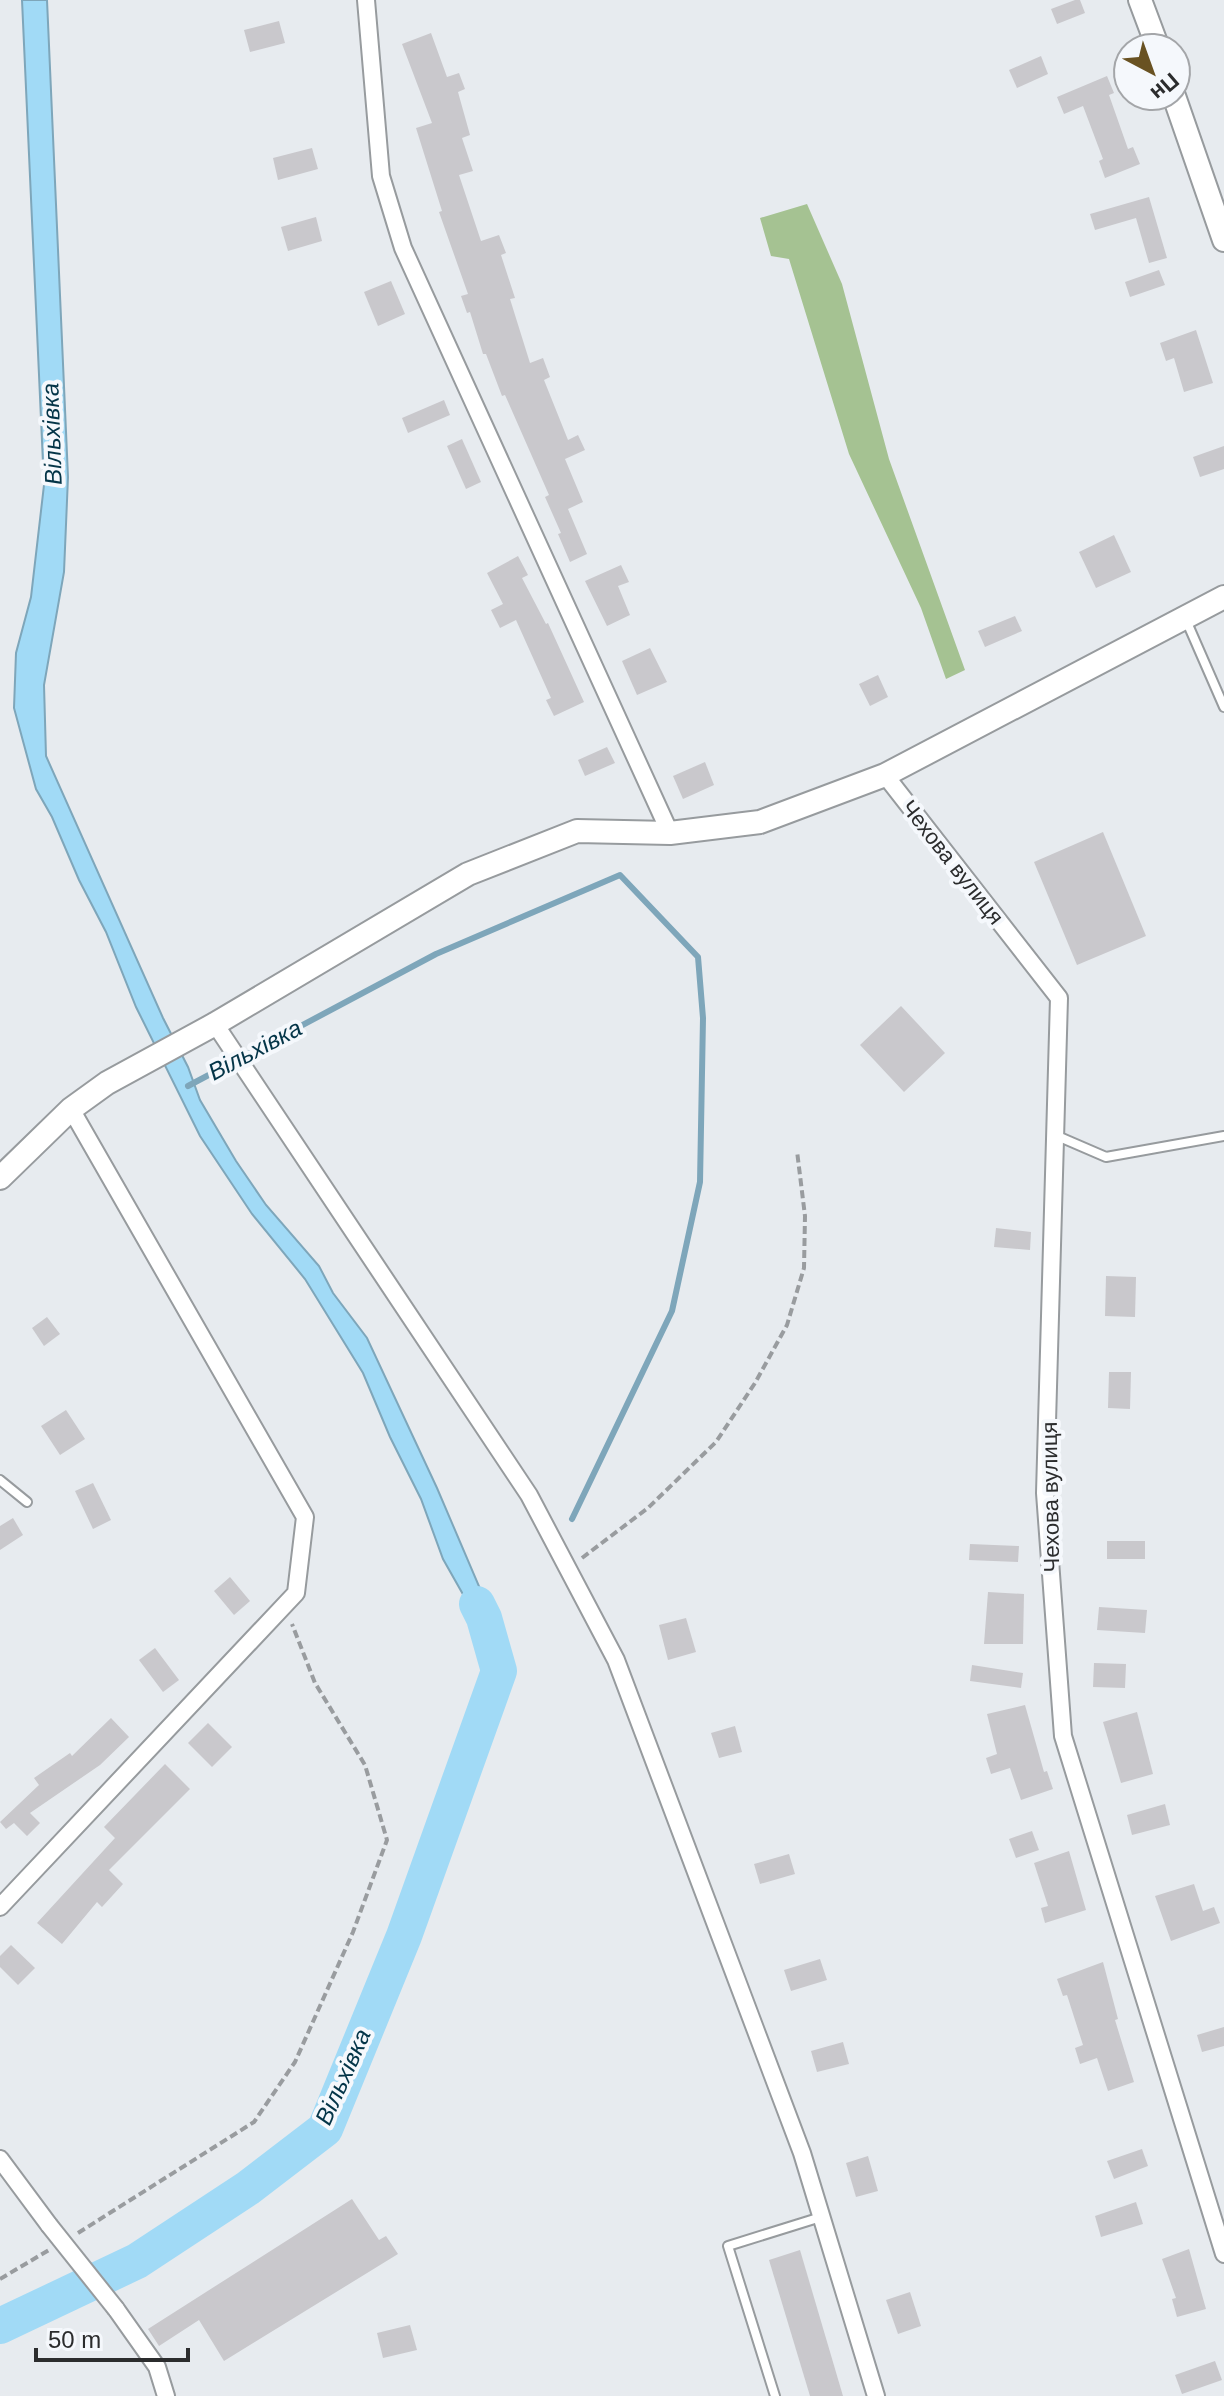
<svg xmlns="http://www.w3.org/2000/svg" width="1224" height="2396" font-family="Helvetica,sans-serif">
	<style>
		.green { fill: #a5c292 }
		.water { fill: #a1daf6; stroke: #7ea6ba; stroke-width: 2 }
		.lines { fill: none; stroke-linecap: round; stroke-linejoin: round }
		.stream { stroke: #7ea6ba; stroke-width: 6 }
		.river { stroke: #a1daf6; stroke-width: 36 }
		.building { fill: #c9c8cc }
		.lane-casing { stroke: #979b9e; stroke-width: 12 }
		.street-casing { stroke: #979b9e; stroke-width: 20 }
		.secondary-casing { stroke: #979b9e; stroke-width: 26 }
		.path { stroke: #999c9f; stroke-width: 4; stroke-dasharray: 8 4; stroke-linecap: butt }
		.lane { stroke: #fff; stroke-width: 8 }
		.street { stroke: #fff; stroke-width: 16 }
		.secondary { stroke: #fff; stroke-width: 22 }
		.street-bridge-casing { stroke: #979b9e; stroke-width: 20; stroke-linecap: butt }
		.street-bridge { stroke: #fff; stroke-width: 16 }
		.labels { text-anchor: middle; stroke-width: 8; stroke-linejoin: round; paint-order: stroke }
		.street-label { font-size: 22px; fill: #2b2c2d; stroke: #f5f8fc }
		.water-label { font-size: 24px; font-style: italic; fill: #043548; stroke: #f5f8fc }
	</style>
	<rect width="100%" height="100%" fill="#e7ebef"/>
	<polygon class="green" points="807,204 842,284 889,459 965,670 946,679 921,608 849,454 789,259 771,256 760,218"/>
	<g class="water">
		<polygon points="22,0 47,0 68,477 64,572 44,685 46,756 163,1018 188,1067 200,1100 236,1161 266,1205 319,1266 333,1293 367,1338 437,1488 493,1619 501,1649 487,1651 469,1605 443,1559 421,1499 390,1437 363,1373 305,1279 252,1214 200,1136 136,1007 106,932 79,880 52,817 36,789 14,708 16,653 31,597 44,485"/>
		<polygon points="66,2280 74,2298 0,2334 0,2310"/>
	</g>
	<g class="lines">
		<polyline class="stream" points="188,1086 436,954 620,875 698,957 703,1018 700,1182 672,1311 572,1519"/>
		<polyline class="river" points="0,2326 137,2261 248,2188 325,2129 404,1936 499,1671 484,1618 477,1604"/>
	</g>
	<g class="building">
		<polygon points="1075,0 1080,0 1085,13 1057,24 1051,9"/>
		<polygon points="279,21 285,43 250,52 244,30"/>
		<polygon points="431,33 447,77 459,73 465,89 458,92 470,135 462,138 473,171 459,175 481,241 499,235 506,253 501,255 515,298 510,299 530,363 543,358 550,377 544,380 568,440 578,435 585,450 565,459 583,502 568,509 587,554 570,562 558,534 561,533 545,497 549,495 505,395 502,396 486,354 483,354 470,312 467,313 461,296 468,294 439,212 442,211 416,128 432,123 402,44"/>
		<polygon points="1041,56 1048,74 1017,88 1009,70"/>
		<polygon points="1107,76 1114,93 1109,95 1128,149 1133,147 1140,164 1105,178 1099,161 1103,159 1083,106 1064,114 1057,97"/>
		<polygon points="312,148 318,169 278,180 273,158"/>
		<polygon points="1149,197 1167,258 1149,263 1136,218 1095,230 1090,214"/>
		<polygon points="316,217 322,241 288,251 281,227"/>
		<polygon points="1159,270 1165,285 1130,297 1125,282"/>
		<polygon points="391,281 405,314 378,326 364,292"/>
		<polygon points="1196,330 1213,383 1184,392 1174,358 1166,361 1160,343"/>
		<polygon points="444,400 450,415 408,433 402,418"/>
		<polygon points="462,439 481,482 466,489 447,446"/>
		<polygon points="1224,446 1224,469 1200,477 1193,457"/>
		<polygon points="1114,535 1131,572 1096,588 1079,552"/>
		<polygon points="518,556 528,575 522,578 546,624 548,623 584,702 554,716 546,700 551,698 516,620 500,628 491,610 503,604 487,573"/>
		<polygon points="621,565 629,582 618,586 630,615 607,626 585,581"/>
		<polygon points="1015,616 1022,631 985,647 978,631"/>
		<polygon points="650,648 667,682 637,695 622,661"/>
		<polygon points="878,675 888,697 870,706 859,684"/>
		<polygon points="607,747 615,763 585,776 578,760"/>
		<polygon points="705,762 714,785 683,799 673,776"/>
		<polygon points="1103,832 1146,936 1077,965 1034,862"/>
		<polygon points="901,1006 945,1053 904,1092 860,1045"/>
		<polygon points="996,1228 1031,1232 1030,1250 994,1247"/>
		<polygon points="1106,1276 1136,1277 1135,1317 1105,1316"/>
		<polygon points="47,1317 60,1334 44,1346 32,1328"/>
		<polygon points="1109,1372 1131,1372 1130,1409 1108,1408"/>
		<polygon points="66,1410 85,1439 60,1455 41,1426"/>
		<polygon points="93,1483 111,1520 93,1529 75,1491"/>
		<polygon points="13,1518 23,1535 0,1550 0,1526"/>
		<rect x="1107" y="1541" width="38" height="18"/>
		<polygon points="970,1544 1019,1546 1018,1562 969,1560"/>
		<polygon points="230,1577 250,1601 234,1615 214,1591"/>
		<polygon points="988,1592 1024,1594 1023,1644 984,1644"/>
		<polygon points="1099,1607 1147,1610 1145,1633 1097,1630"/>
		<polygon points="686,1618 696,1652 668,1660 659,1625"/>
		<polygon points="155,1648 179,1680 163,1692 139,1660"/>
		<polygon points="1094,1663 1126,1664 1125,1688 1093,1687"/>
		<polygon points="972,1665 1023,1673 1021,1688 970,1681"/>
		<polygon points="1025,1705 1044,1772 1047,1771 1053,1789 1021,1800 1010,1768 991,1774 986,1758 997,1754 987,1714"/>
		<polygon points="1137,1712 1153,1774 1121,1783 1103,1722"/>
		<polygon points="111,1718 129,1737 100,1765 30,1813 40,1823 27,1836 14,1823 6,1829 0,1822 39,1785 34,1778 70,1753 72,1756"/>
		<polygon points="208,1723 232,1747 212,1767 188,1743"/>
		<polygon points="735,1726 742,1752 719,1758 711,1733"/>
		<polygon points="165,1764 190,1789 109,1870 123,1884 102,1907 97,1902 62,1944 37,1923 115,1838 104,1827"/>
		<polygon points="1165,1804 1170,1825 1132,1835 1127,1815"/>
		<polygon points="1032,1831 1039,1850 1016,1858 1009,1839"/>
		<polygon points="1069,1851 1086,1910 1045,1923 1041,1908 1048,1906 1034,1863"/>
		<polygon points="789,1854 795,1874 760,1884 754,1864"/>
		<polygon points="1194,1884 1203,1911 1214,1907 1220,1923 1171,1941 1155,1896"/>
		<polygon points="11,1945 35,1968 18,1985 0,1967 0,1956"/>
		<polygon points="820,1959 827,1980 791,1991 784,1970"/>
		<polygon points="1103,1962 1118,2019 1115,2020 1134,2082 1108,2091 1097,2058 1080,2064 1075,2048 1083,2045 1067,1995 1063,1996 1057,1979"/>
		<polygon points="1224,2027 1224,2046 1202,2052 1197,2035"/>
		<polygon points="843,2042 849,2064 817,2072 811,2051"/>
		<polygon points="1142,2149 1148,2166 1114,2179 1107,2161"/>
		<polygon points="868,2156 878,2191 856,2197 846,2163"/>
		<polygon points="352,2199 379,2240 386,2236 398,2254 224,2361 199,2320 159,2346 148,2329"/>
		<polygon points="1136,2202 1143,2224 1101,2237 1095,2216"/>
		<polygon points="1189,2249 1206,2309 1177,2317 1172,2299 1176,2298 1162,2259"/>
		<polygon points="800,2250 843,2396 810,2396 769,2260"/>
		<polygon points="910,2292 921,2326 898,2334 886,2300"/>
		<polygon points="410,2325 417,2350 383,2358 377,2333"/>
		<polygon points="1215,2361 1222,2380 1182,2394 1175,2375"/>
	</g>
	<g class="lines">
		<defs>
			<g id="lane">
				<polyline points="1186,620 1224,707"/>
				<polyline points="1055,1135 1106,1157 1224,1136"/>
				<polyline points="0,1480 27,1502"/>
				<polyline points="775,2396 728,2246 821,2217"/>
			</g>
			<g id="street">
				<polyline points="366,0 381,176 403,248 670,833"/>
				<polyline points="885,775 1059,998 1045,1493 1063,1736 1224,2254"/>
				<polyline points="215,1024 529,1495 616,1660 802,2153 876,2396"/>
				<polyline points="0,1907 296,1593 305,1517 71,1109"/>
				<polyline points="0,2159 49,2225"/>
				<polyline points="116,2309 157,2367 166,2396"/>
			</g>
			<g id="secondary">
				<polyline points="1140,0 1158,48"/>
				<polyline points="1174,96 1224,240"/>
				<polyline points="0,1178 71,1109 107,1083 215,1024 468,874 577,831 670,833 760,822 885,775 1224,597"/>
			</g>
		</defs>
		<use href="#lane" class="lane-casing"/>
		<use href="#street" class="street-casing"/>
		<use href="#secondary" class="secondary-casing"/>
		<g class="path">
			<polyline points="582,1558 648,1508 716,1442 755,1383 787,1325 804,1268 805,1216 797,1151"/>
			<polyline points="78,2233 254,2122 295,2062 353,1932 387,1840 365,1765 315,1683 292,1624"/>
			<polyline points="0,2279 49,2250"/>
		</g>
		<use href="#lane" class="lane"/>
		<use href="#street" class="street"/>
		<use href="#secondary" class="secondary"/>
		<defs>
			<polyline id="street-bridge" points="49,2225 116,2309"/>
		</defs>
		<use href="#street-bridge" class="street-bridge-casing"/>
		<use href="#street-bridge" class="street-bridge"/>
	</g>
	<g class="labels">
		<g class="street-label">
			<text transform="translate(953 862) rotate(52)" y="8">Чехова вулиця</text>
			<text transform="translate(1050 1497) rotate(-91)" y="8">Чехова вулиця</text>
		</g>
		<g class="water-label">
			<text transform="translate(52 434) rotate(-92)" y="8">Вільхівка</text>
			<text transform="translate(255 1050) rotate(-28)" y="8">Вільхівка</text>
			<text transform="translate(343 2077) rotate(-66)" y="8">Вільхівка</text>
		</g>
	</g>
	<g transform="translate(1152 72) rotate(139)"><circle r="38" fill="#f5f8fc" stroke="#a4a6a9" stroke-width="2"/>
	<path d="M0-6L14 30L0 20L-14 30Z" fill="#695222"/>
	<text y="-12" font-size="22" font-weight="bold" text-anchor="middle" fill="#2b2c2d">Пн</text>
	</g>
	<path d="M36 2348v12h152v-12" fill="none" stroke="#2b2c2d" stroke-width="4"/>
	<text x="48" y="2348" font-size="24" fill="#2b2c2d" stroke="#f5f8fc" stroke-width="6" paint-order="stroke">50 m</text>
</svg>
